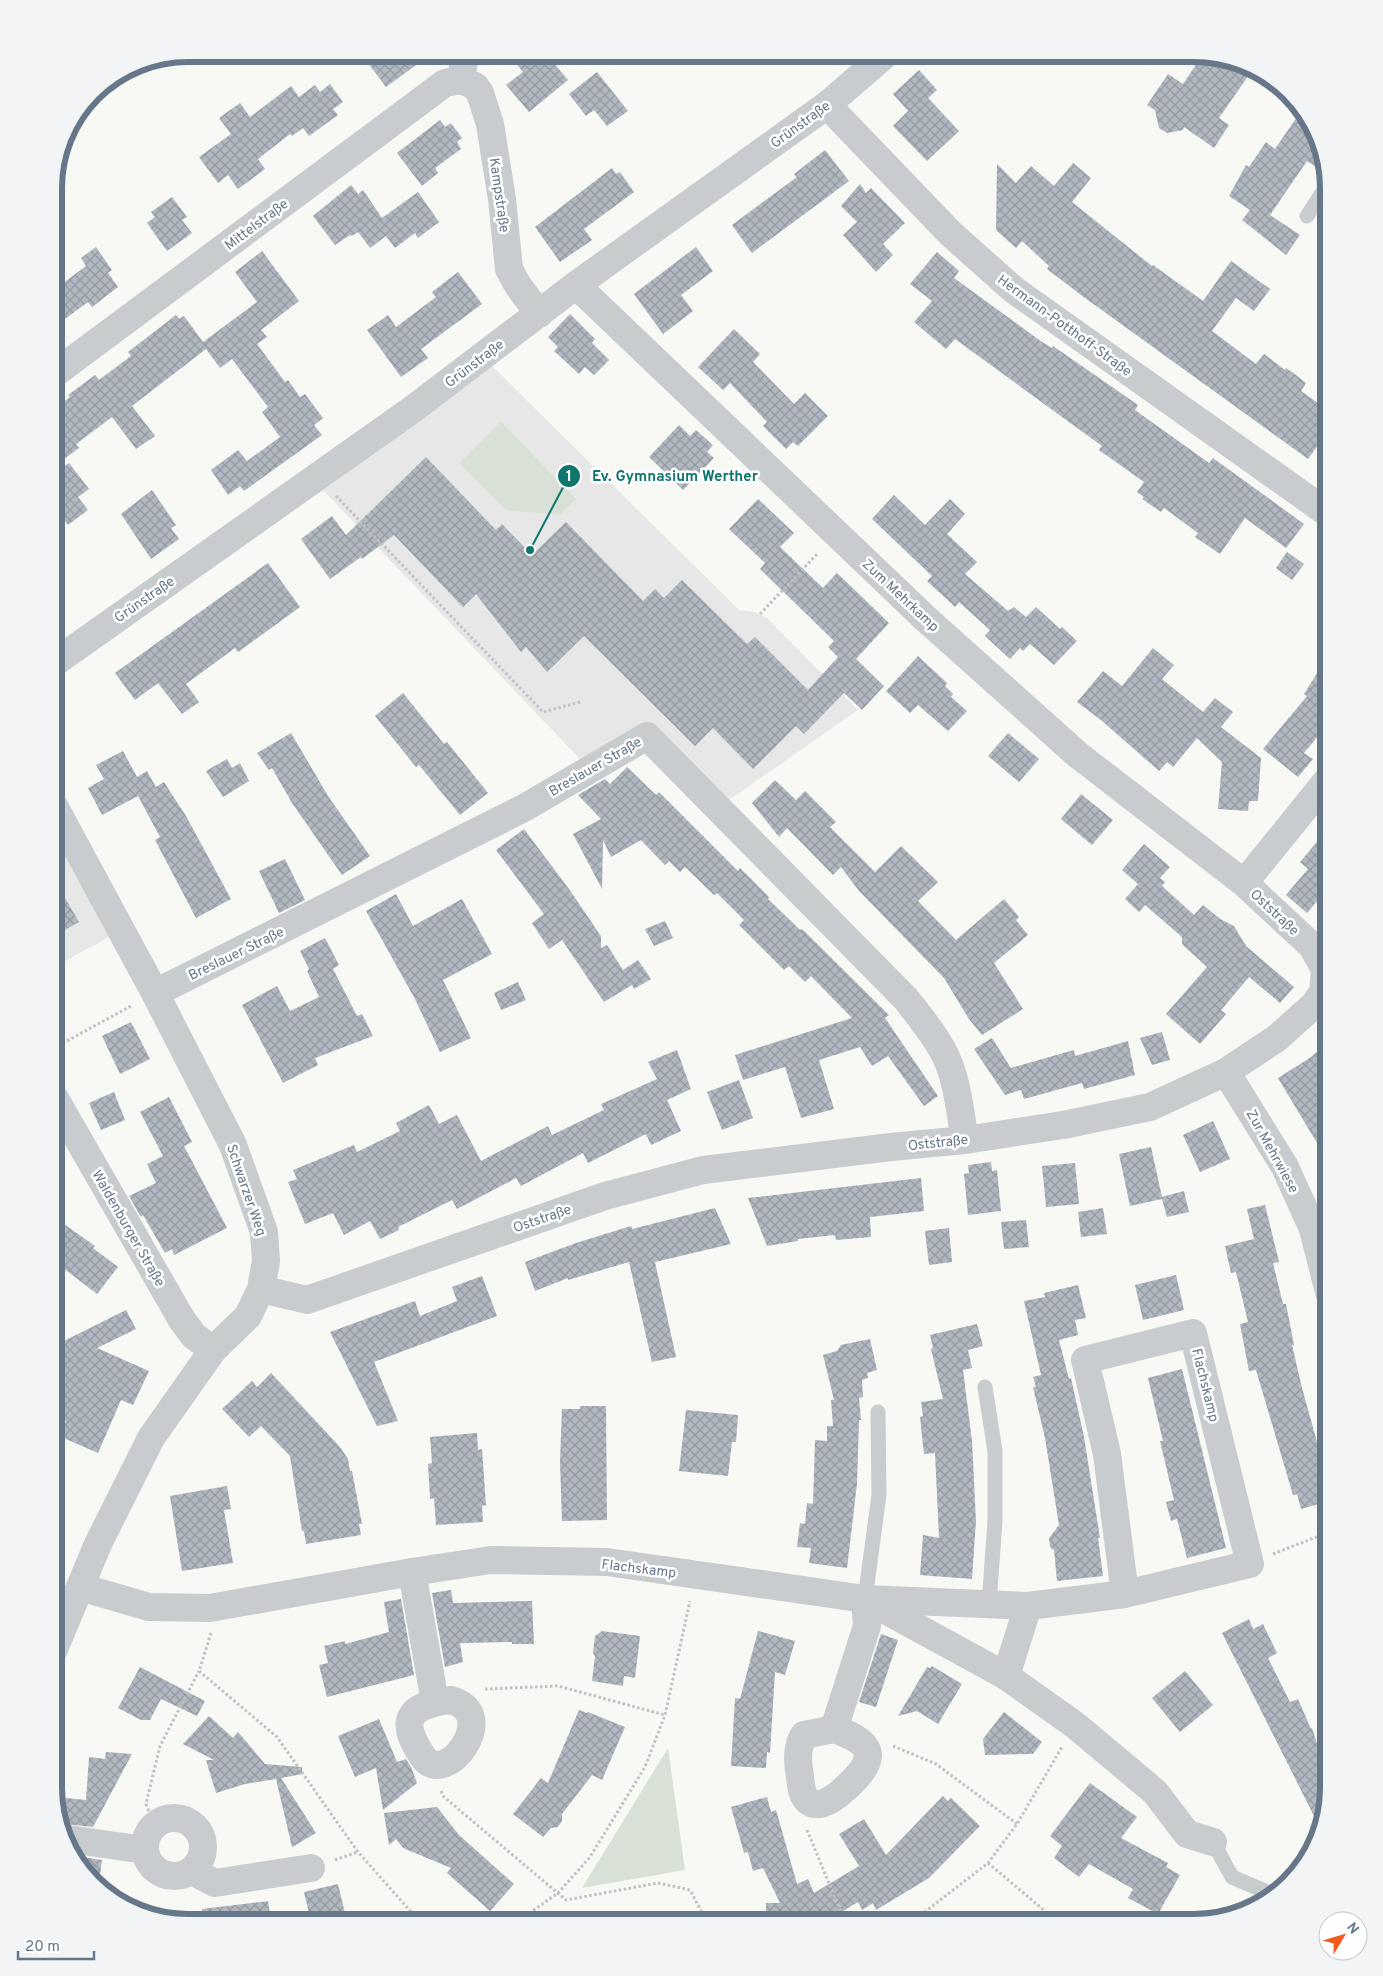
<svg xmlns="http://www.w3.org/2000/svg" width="1383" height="1976" font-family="Overpass,sans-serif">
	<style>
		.built { fill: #e6e7e6 }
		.green { fill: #d9e1d6 }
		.building { fill: url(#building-cross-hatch) }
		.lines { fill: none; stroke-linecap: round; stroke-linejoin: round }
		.path { stroke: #bfc2c4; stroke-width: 3; stroke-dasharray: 2.5 2.5; stroke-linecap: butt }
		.lane { stroke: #c8cccf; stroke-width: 15 }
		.street { stroke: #c8cccf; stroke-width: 28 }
		.labels { text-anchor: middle; stroke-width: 5; stroke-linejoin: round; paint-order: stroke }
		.street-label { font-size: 14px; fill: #657789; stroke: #fff }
		.rim { fill: none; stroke: #657789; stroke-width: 6 }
		.leader { fill: none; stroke: #0f766e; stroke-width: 2 }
		.callout-dot { fill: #0f766e; stroke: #fff; stroke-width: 2 }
		.mark-label { font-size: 15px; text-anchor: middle; font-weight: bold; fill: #fff }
		.callout-label { font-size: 15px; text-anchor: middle; font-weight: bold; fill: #0f766e; stroke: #fff; stroke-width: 5; stroke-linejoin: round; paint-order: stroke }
	</style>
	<defs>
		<pattern id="building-cross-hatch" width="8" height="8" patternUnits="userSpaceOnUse" patternTransform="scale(1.25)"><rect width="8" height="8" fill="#b1b8bf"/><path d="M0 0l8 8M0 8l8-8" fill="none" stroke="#949aa1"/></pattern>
	</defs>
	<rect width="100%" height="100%" fill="#f8f8f5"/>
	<g class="built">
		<polygon points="492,366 739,610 754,612 767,618 858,710 726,802 646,722 580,759 323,490"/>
		<polygon points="54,835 109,937 54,967"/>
	</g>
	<g class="green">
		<polygon points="501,422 576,499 560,515 506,510 459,463"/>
		<polygon points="668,1748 685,1870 582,1888"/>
	</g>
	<g class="building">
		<polygon points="380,54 431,54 386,87 368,63"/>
		<polygon points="508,54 546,54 568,80 529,112 506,85 523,72"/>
		<polygon points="1203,54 1253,69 1219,118 1229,125 1214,148 1184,127 1183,130 1167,133 1159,128 1155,110 1147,105 1168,74 1183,84"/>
		<polygon points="919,70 937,90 928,98 959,131 927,161 893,126 908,111 893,94"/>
		<polygon points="597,72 628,111 607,126 594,110 586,116 569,94"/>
		<polygon points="330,84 343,102 333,109 338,115 309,136 303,128 292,136 290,134 258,159 265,169 238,189 228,175 218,183 199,157 231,134 219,118 240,103 250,117 291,86 299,97 315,85 320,92"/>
		<polygon points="1301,111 1311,121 1325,173 1307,161 1270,215 1300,235 1286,255 1242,220 1250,210 1229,196 1246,165 1249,167 1266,142 1275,149"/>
		<polygon points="440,120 445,127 451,123 462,138 457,142 461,149 435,168 438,173 422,186 397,153"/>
		<polygon points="825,150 849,181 752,253 732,225 797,177 794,174"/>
		<polygon points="1073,163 1091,178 1072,202 1152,266 1153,265 1203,301 1231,261 1270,289 1254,311 1236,298 1212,331 1256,364 1264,354 1285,370 1286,368 1296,375 1306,383 1301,391 1329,411 1329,430 1308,459 1081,295 1047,269 1049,266 1022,241 1016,248 996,230 997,164 1016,183 1031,166 1054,186"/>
		<polygon points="612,168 616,174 620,172 634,192 584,229 592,240 560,262 535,227"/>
		<polygon points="860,184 866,193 871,188 905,223 883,244 893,255 876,272 843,235 857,222 841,206"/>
		<polygon points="351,185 358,194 363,190 382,218 418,192 439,222 418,238 415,233 395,248 386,236 370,248 358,232 352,236 350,235 335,245 313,216"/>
		<polygon points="172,197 187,217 182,220 192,233 167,251 147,223 155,217 151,212"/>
		<polygon points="96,247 112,270 108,273 118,287 92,307 88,302 54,327 54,290 86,266 81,258"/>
		<polygon points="696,247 713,271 681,295 693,311 663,334 634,294"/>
		<polygon points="262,251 299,301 261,330 267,337 257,344 285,382 288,380 300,397 305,394 323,418 314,425 322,435 244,491 240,486 228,495 211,470 238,450 247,461 280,437 262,412 268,407 232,359 220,368 206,349 132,406 155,436 136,449 112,417 76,444 79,448 64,459 61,455 54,460 54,409 70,397 68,395 95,375 99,380 131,356 128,352 176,315 179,319 184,316 203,342 257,302 235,272"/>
		<polygon points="937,252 959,271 954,278 1042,342 1052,348 1053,346 1138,405 1135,410 1209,463 1213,458 1304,524 1286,548 1245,518 1220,554 1195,537 1198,533 1164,508 1161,512 1142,499 1144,497 1137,492 1144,482 1099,450 1102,446 955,339 946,349 914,322 932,301 910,284"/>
		<polygon points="458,272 482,304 421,349 428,358 401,377 367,330 388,315 396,327 436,297 432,292"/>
		<polygon points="570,314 595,339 592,343 609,360 594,375 585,367 579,374 554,351 558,347 548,337"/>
		<polygon points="734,329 760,354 753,362 794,404 805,393 828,416 798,446 793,442 786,449 763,426 767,422 730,383 723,390 698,367"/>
		<polygon points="679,425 690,436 696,430 713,445 707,452 714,458 683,490 649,457"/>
		<polygon points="426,457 496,530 502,524 532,555 566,522 643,601 655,589 664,598 682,580 747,644 755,637 808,690 838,657 828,647 834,641 760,569 765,563 729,529 758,499 794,533 780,547 823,588 837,573 889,623 856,659 884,686 862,710 844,693 804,734 796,726 753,769 713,728 695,746 584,636 547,672 526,647 521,652 476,594 463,607 394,535 362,559 361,557 330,579 301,539 332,516 346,535"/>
		<polygon points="69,463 89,489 78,497 88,510 68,525 54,507 54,474"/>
		<polygon points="152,490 176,525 171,528 179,539 151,559 121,514"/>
		<polygon points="894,495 925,525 950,499 965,514 947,534 977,562 965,574 1008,611 1014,607 1026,617 1036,607 1060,629 1062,627 1077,641 1054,665 1030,644 1023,651 1020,648 1010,659 985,636 990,630 959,602 955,607 927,581 932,576 872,519"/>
		<polygon points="1287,552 1304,564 1292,580 1276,568"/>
		<polygon points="268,563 300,607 238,652 235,648 186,684 199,702 182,714 158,683 135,700 115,673"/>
		<polygon points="1153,648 1174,665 1162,679 1203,712 1215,698 1233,712 1221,727 1261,758 1258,801 1249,801 1248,811 1218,809 1222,762 1197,738 1173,767 1167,762 1159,771 1101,720 1077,702 1103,671 1122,686"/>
		<polygon points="1329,654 1329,723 1304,753 1313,759 1298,777 1263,749 1307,696 1304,694"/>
		<polygon points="918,656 947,683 945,686 953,694 951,697 967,711 948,731 918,705 910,713 886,691"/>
		<polygon points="403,693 444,744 447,742 488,793 460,815 419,765 416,767 375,716"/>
		<polygon points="291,733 328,796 370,856 342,875 292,803 272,768 269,770 257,753"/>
		<polygon points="1008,733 1039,759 1019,782 988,756"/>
		<polygon points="123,751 137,777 147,771 156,787 164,782 186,816 231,899 196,918 155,840 160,837 138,796 102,815 88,788 104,779 96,765"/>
		<polygon points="227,759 232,768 240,763 249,781 223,797 206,771"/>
		<polygon points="627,767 656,795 659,792 738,871 740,868 769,897 768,899 800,930 802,929 889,1015 885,1018 938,1096 924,1106 888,1056 872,1066 860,1047 819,1060 834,1109 801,1118 785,1067 743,1080 735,1055 852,1018 811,976 805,982 789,966 784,970 739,925 744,920 717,893 714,895 685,867 680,872 669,861 665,865 641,840 611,857 603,840 602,889 573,834 601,819 578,795 605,779 610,784"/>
		<polygon points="775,780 796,800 805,791 836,822 830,827 875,872 901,846 938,882 918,901 956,940 1004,899 1019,917 1016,920 1028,935 994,963 1023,1009 982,1035 969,1019 944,978 859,891 841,867 833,875 787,828 779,837 752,803"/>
		<polygon points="1081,794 1113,820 1092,845 1061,819"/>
		<polygon points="1329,828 1329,887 1307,913 1286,895 1308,869 1300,862"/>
		<polygon points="524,829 569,889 601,936 601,948 607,945 623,970 638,960 651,979 634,989 632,985 604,1002 562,940 549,949 532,923 544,914 496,850"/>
		<polygon points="1144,844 1170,867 1160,878 1165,882 1162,886 1194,915 1203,905 1220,919 1234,926 1246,946 1294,987 1280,1003 1249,977 1221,1010 1226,1014 1200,1044 1166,1014 1207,967 1182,944 1182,937 1145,905 1139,912 1125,899 1138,884 1122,870"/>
		<polygon points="285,859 305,900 279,913 259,871"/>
		<polygon points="54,879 79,922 54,936"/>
		<polygon points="396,894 413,926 462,899 492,954 443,980 471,1038 440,1052 415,999 366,911"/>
		<polygon points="665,921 673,938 654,946 645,929"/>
		<polygon points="325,938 339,965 333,969 357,1016 362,1014 373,1036 315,1058 318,1065 283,1083 242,1005 277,986 290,1011 319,997 307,971 309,969 300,951"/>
		<polygon points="518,982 526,1000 501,1010 494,993"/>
		<polygon points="131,1022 150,1059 120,1074 102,1036"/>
		<polygon points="1162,1032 1170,1060 1152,1065 1140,1038"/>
		<polygon points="992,1038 1011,1068 1074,1050 1075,1056 1128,1041 1135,1075 1084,1089 1082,1083 1024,1099 1021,1090 1005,1095 974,1049"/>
		<polygon points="1329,1041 1329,1163 1278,1078 1311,1057"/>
		<polygon points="677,1050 691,1089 667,1100 681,1131 651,1145 646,1134 588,1163 583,1153 521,1186 516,1178 457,1209 452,1200 398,1227 399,1230 380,1239 370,1221 344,1235 333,1213 305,1224 288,1182 297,1179 293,1170 354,1145 357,1152 400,1131 396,1123 429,1105 439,1124 457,1115 481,1161 548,1126 552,1135 604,1110 601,1104 657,1079 648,1062"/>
		<polygon points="739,1080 753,1118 722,1130 707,1092"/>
		<polygon points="114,1092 125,1120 101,1130 89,1103"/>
		<polygon points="169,1097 192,1142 184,1146 227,1228 174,1255 172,1249 165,1253 143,1215 141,1217 129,1196 156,1183 147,1164 163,1156 140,1112"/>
		<polygon points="1213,1121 1230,1159 1200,1172 1183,1135"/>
		<polygon points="1151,1147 1162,1197 1184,1191 1189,1212 1167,1217 1162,1199 1130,1206 1119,1154"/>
		<polygon points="991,1162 992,1171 997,1170 1001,1211 968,1215 964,1174 969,1173 968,1165"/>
		<polygon points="1075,1163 1079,1204 1046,1207 1042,1166"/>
		<polygon points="921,1178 924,1211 870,1217 871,1237 836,1240 835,1235 798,1239 798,1241 767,1246 748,1198"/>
		<polygon points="1265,1205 1279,1262 1273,1263 1283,1304 1286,1304 1294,1345 1292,1345 1302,1388 1319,1449 1322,1448 1329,1471 1329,1476 1325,1478 1329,1492 1329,1501 1301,1509 1297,1494 1293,1495 1256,1370 1249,1371 1240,1324 1248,1322 1236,1272 1231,1273 1225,1246 1254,1239 1247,1209"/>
		<polygon points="715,1208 731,1244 655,1262 676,1357 652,1362 629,1262 568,1280 568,1278 535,1291 525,1262 576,1243 631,1226 632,1229"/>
		<polygon points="1103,1208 1107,1234 1081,1237 1078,1212"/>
		<polygon points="54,1217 95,1246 93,1248 118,1267 97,1294 54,1261"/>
		<polygon points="1026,1220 1029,1247 1004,1249 1001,1222"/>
		<polygon points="949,1228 952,1262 929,1265 925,1231"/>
		<polygon points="1176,1275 1184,1310 1143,1320 1135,1285"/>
		<polygon points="482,1276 497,1316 374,1362 398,1421 377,1426 330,1332 415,1301 420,1316 457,1301 452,1287"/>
		<polygon points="1078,1285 1086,1318 1075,1320 1078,1335 1059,1340 1069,1379 1071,1378 1084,1437 1100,1538 1098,1538 1103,1576 1057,1581 1054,1550 1050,1547 1049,1538 1059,1525 1045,1438 1033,1387 1036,1387 1033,1377 1041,1375 1024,1301 1045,1297 1044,1293"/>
		<polygon points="126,1310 136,1329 97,1348 149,1371 133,1405 121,1400 98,1453 59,1436 66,1421 54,1416 54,1346"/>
		<polygon points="977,1324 983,1346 968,1350 972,1368 963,1370 972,1441 976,1521 972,1579 920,1575 923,1535 939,1538 935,1453 924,1454 920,1417 923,1416 921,1402 943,1399 931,1349 933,1348 930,1335"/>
		<polygon points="870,1339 877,1370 867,1373 868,1378 862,1380 863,1397 859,1398 861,1420 859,1420 857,1484 847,1568 809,1563 811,1548 797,1547 800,1523 805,1524 807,1503 813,1504 815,1440 827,1441 827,1426 833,1426 831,1400 834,1400 823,1355 837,1351 841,1345"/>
		<polygon points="1182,1369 1226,1548 1187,1558 1177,1519 1171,1521 1166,1502 1174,1500 1160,1441 1163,1441 1148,1378"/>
		<polygon points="271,1373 340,1447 348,1459 350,1471 352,1471 362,1524 359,1524 361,1535 306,1544 304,1531 302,1531 290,1456 261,1426 249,1437 222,1409 252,1381 257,1387"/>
		<polygon points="580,1406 606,1406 607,1520 562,1521 560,1462 562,1409 580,1409"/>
		<polygon points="686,1410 738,1415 736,1442 732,1442 728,1476 679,1471"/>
		<polygon points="477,1433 478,1450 482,1449 486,1505 482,1506 483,1522 436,1525 434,1498 430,1499 428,1464 432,1463 430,1437"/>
		<polygon points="227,1486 231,1509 224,1510 233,1563 182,1571 170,1496"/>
		<polygon points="451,1590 453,1603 532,1601 534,1644 512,1644 512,1642 460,1643 463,1662 445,1667 432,1593"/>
		<polygon points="401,1599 414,1675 327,1697 319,1665 328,1663 324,1646 345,1641 345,1644 389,1632 384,1602"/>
		<polygon points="1249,1619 1253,1629 1263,1624 1277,1653 1268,1658 1290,1702 1298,1699 1311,1729 1312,1728 1329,1781 1321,1784 1326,1800 1319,1826 1222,1633"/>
		<polygon points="602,1631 640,1636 635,1678 624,1676 623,1686 592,1681 595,1656 593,1653 595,1636"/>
		<polygon points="758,1631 795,1641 785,1675 775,1672 770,1753 767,1752 766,1768 731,1766 735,1698 740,1699"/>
		<polygon points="881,1634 898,1640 876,1707 859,1702"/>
		<polygon points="932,1666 962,1684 938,1724 917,1711 898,1716 927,1667 930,1668"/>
		<polygon points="140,1667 205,1701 197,1716 161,1699 150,1720 141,1720 118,1708"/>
		<polygon points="1185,1671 1213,1705 1180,1732 1152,1698"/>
		<polygon points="579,1710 587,1713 588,1712 625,1727 602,1780 592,1775 562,1814 562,1821 558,1827 551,1828 543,1837 513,1814 541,1778 548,1783"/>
		<polygon points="1004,1712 1042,1742 1033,1754 985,1755 983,1739"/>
		<polygon points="209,1716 233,1738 238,1732 265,1764 302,1767 302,1774 281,1778 316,1833 292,1847 276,1779 245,1784 216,1793 206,1760 214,1760 183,1744"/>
		<polygon points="379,1719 397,1762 406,1759 411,1767 417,1783 383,1810 376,1768 355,1777 338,1736"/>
		<polygon points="106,1752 132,1754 93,1827 64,1824 56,1797 86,1800 89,1757 105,1759"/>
		<polygon points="1090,1783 1137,1817 1121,1838 1168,1863 1166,1867 1180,1875 1158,1914 1128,1898 1133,1889 1089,1864 1079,1877 1054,1858 1062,1846 1050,1836"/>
		<polygon points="943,1796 948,1801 951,1798 980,1826 929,1878 876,1910 873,1903 862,1910 858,1902 825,1922 766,1922 766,1903 780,1903 763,1868 753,1871 748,1852 744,1853 731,1807 767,1797 771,1812 776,1810 797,1884 808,1879 814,1893 859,1866 839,1834 864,1819 886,1855"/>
		<polygon points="437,1807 459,1835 514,1884 490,1911 447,1873 451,1868 403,1848 396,1839 389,1845 384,1813"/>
		<polygon points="82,1857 102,1860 99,1882 78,1861"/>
		<polygon points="338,1884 347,1922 311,1922 304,1892"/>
		<polygon points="268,1901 271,1922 202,1922 202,1909"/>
	</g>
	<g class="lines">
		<g class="path">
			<polyline points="336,496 543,712 580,702"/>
			<polyline points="760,614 818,553"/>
			<polyline points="54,1048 133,1005"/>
			<polyline points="1273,1554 1329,1532"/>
			<polyline points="211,1633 199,1671 277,1737 358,1852 420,1922"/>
			<polyline points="485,1689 558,1686 665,1715"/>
			<polyline points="893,1746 936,1764 1017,1824"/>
			<polyline points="441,1791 444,1797 566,1900 658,1883 690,1890 707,1922"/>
			<polyline points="154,1825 146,1804 160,1746 199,1671"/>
			<polyline points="807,1830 845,1922"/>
			<polyline points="335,1860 358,1852"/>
			<polyline points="988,1863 1058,1922"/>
			<polyline points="517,1922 558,1893 590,1857 645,1767 665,1715 690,1601"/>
			<polyline points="907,1922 926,1911 988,1863 1017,1824 1062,1747"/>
		</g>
		<g class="lane">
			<polyline points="1307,216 1328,184"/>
			<polyline points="985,1387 995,1451 995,1521 989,1604"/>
			<polyline points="865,1599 879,1495 878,1412"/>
			<polyline points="1213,1842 1232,1877 1272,1894"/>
		</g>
		<g class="street">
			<polyline points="461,80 475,86 480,93 490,124 502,199 509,269 517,284 539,314"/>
			<polyline points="461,80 465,54"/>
			<polyline points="827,105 950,233 1014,290 1329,514"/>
			<polyline points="576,285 926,619 1078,755 1244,883"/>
			<polyline points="54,374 445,83 461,80"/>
			<polyline points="54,663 413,409 576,285 827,105 886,54"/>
			<path d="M155,993L524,808L647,736L906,999C920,1017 936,1036 946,1057C958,1083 960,1113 965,1140"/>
			<polyline points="1226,1072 1285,1167 1313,1229 1329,1292"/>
			<polyline points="54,1097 182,1320 194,1336 213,1350"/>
			<polyline points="261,1289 307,1300 605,1196 703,1170 891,1147 965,1140 1063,1125 1150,1107 1226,1072 1277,1038 1314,1005 1323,992 1325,969 1312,946 1244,883 1329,778"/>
			<polyline points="412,1572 435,1702"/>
			<polyline points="80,1587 149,1607 210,1608 412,1572 491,1560 607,1562 865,1599 1006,1676 1075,1725 1155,1792 1187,1834 1213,1842"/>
			<polyline points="54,1649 98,1544 151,1438 213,1350 248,1316 261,1289 266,1261 264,1232 233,1145 155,993 54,806"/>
			<polyline points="1006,1676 1028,1606"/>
			<path d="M450,1700C502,1712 446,1790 423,1757C398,1720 408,1706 450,1700Z"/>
			<polyline points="834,1729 867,1626 865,1599 1028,1606 1125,1594 1250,1564 1193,1333 1085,1360 1107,1454 1125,1594"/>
			<path d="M834,1729C865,1740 882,1752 853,1781C846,1788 836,1798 826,1802C820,1805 813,1805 808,1801C801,1795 801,1784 800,1776C797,1763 797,1745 804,1735Z"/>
			<circle cx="174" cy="1847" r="29"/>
			<polyline points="68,1839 145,1850"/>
			<polyline points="192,1871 215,1883 311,1868"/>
		</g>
	</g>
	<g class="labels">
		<g class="street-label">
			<text transform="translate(800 124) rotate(-36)" y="5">Grünstraße</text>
			<text transform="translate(500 195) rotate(82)" y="5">Kampstraße</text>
			<text transform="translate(256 224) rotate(-37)" y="5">Mittelstraße</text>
			<text transform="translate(1065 325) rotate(36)" y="5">Hermann-Potthoff-Straße</text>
			<text transform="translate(474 363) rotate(-37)" y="5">Grünstraße</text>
			<text transform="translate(901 595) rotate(43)" y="5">Zum Mehrkamp</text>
			<text transform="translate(144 599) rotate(-35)" y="5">Grünstraße</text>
			<text transform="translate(595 766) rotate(-30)" y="5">Breslauer Straße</text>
			<text transform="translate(1275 912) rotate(43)" y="5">Oststraße</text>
			<text transform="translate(236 953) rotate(-26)" y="5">Breslauer Straße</text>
			<text transform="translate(938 1142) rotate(-6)" y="5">Oststraße</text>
			<text transform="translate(1273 1151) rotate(61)" y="5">Zur Mehrwiese</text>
			<text transform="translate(247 1190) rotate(71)" y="5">Schwarzer Weg</text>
			<text transform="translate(542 1218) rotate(-19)" y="5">Oststraße</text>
			<text transform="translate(129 1228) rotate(60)" y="5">Waldenburger Straße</text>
			<text transform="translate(1206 1385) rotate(76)" y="5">Flachskamp</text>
			<text transform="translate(639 1568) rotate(7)" y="5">Flachskamp</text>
		</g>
	</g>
	<path d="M0 0H1383V1976H0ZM188 62H1194A126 126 0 0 1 1320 188V1788A126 126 0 0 1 1194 1914H188A126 126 0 0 1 62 1788V188A126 126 0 0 1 188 62Z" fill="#f3f4f6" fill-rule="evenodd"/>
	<path class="rim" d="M188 62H1194A126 126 0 0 1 1320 188V1788A126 126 0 0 1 1194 1914H188A126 126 0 0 1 62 1788V188A126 126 0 0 1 188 62Z"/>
	<path class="leader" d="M530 550L569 476"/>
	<g class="callout-dot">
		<circle cx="530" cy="550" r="5"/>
		<circle cx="569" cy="476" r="12"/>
	</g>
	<g class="mark-label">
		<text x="569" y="481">1</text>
	</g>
	<g class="callout-label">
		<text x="675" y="481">Ev. Gymnasium Werther</text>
	</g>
	<g transform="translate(1343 1936) rotate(52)"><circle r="24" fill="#ffffff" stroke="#c1c9d0"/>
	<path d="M0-4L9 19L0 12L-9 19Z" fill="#f25b1c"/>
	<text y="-8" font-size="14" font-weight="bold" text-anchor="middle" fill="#657789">N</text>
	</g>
	<path d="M18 1951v8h76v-8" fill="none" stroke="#657789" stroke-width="2.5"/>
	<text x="25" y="1951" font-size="15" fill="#657789" stroke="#ffffff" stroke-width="4" paint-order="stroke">20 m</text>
</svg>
